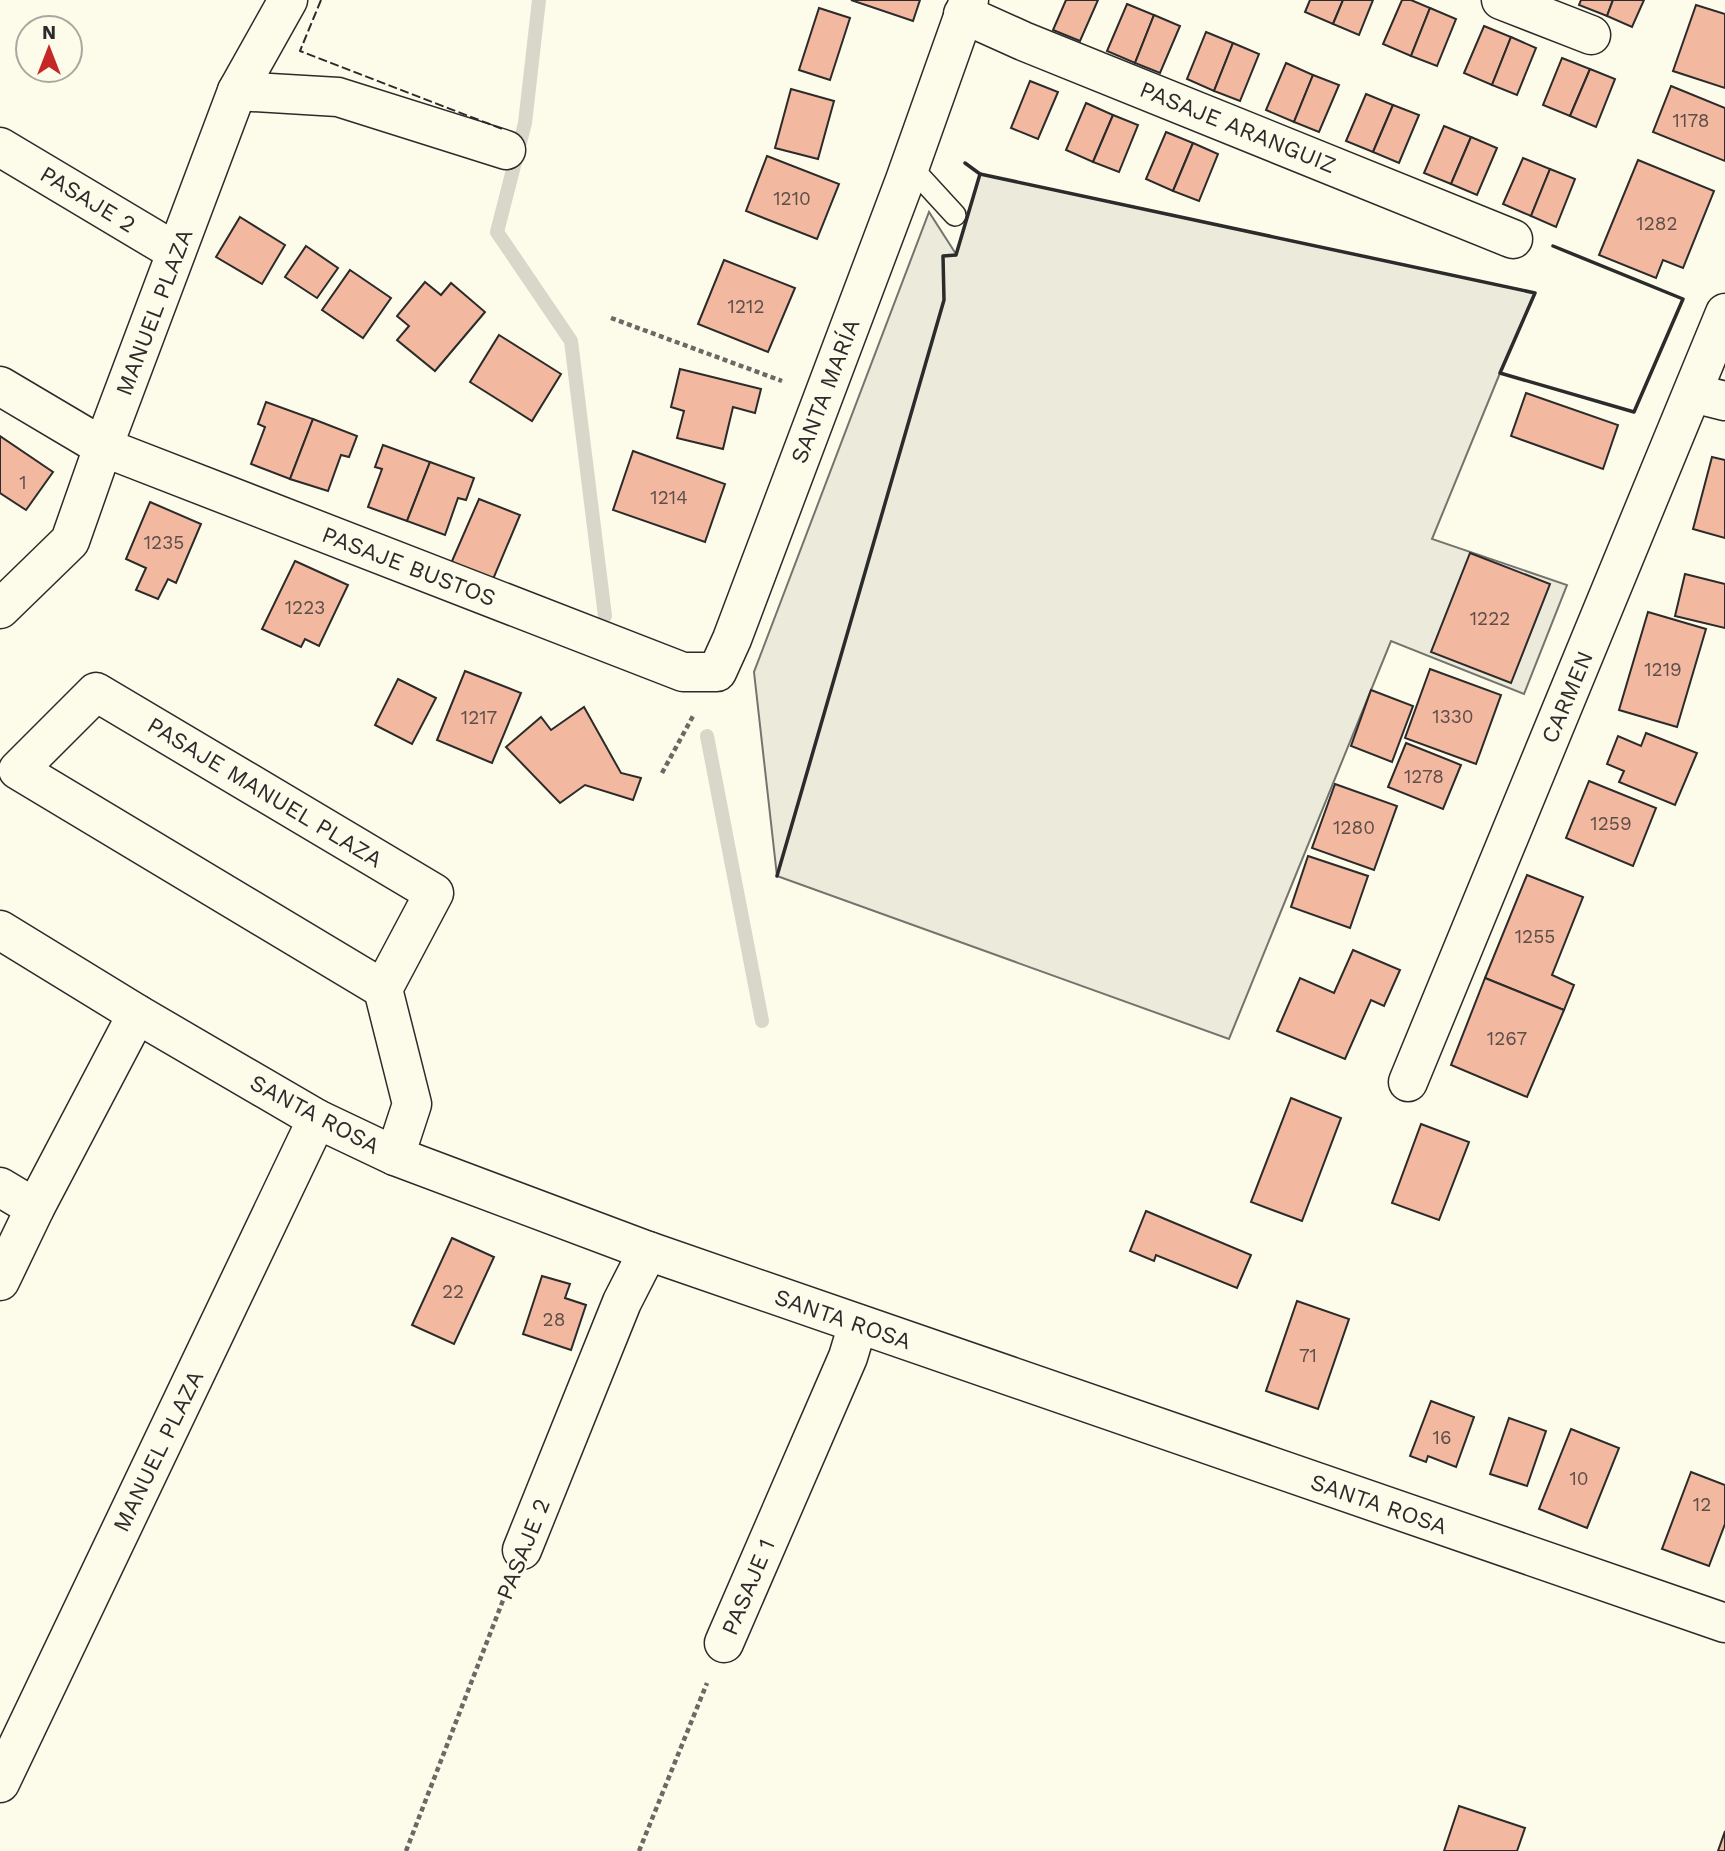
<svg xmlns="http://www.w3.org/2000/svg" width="1725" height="1851" font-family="'Work Sans',sans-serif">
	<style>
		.green { fill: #ecebdb; stroke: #74746e; stroke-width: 2 }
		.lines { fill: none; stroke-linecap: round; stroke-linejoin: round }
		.stream { stroke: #d8d7c9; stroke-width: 14 }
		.building { fill: #f2b8a0; stroke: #2b2b2b; stroke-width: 2 }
		.lane-casing { stroke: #2b2b2b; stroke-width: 24 }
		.street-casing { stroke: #2b2b2b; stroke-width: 41 }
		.secondary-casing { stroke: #2b2b2b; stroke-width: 41 }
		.path { stroke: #6a6964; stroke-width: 4.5; stroke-dasharray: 5 3.5; stroke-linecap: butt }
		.lane { stroke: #fdfbea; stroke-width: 21 }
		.street { stroke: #fdfbea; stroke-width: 38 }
		.secondary { stroke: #fdfbea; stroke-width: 38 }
		.fence { stroke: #2b2b2b; stroke-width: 2; stroke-dasharray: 9 3.5; stroke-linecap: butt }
		.wall { stroke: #2b2b2b; stroke-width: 3.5 }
		.labels { text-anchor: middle; stroke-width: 5; stroke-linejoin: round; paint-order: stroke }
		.number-label { font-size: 19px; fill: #5d4e48 }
		.street-label { font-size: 23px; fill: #2b2b2b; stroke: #fdfbea }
	</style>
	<rect width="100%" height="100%" fill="#fdfbea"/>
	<polygon class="green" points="980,174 1535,293 1500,373 1432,539 1567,585 1524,694 1391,641 1229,1039 777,876 754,672 929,212 956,254"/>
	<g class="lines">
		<g class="stream">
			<polyline points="539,0 525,123 497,232 571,341 605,616"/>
			<polyline points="707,736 762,1021"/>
		</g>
	</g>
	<g class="building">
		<polygon points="851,0 920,0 913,21"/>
		<polygon points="1066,0 1098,0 1080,41 1053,30"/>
		<polygon points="1310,0 1343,0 1333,24 1305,12"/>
		<polygon points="1343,0 1373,0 1359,35 1333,24"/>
		<polygon points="1402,0 1411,0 1430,8 1411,56 1383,44"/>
		<polygon points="1581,0 1613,0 1607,16 1579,5"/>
		<polygon points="1613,0 1644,0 1632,27 1607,16"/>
		<polygon points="1127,4 1154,15 1135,63 1107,51"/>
		<polygon points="1696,5 1725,14 1725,88 1673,71"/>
		<polygon points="819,8 850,18 830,80 799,70"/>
		<polygon points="1430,8 1456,19 1437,66 1411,56"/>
		<polygon points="1154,15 1180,26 1160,73 1135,63"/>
		<polygon points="1484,26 1511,37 1492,85 1464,73"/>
		<polygon points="1206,32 1233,43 1214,91 1187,79"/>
		<polygon points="1511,37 1536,48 1517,95 1492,85"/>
		<polygon points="1233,43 1259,54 1240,101 1214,91"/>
		<polygon points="1562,58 1590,69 1570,116 1543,105"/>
		<polygon points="1286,63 1313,75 1294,122 1266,110"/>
		<polygon points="1590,69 1615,79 1596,127 1570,116"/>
		<polygon points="1313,75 1339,85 1319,132 1294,122"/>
		<polygon points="1030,81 1058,92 1038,139 1011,128"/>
		<polygon points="1671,86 1725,108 1725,161 1653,132"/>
		<polygon points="791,89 834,101 818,159 775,148"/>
		<polygon points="1366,94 1393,105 1373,152 1346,141"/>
		<polygon points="1086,103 1113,115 1093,162 1066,150"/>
		<polygon points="1393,105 1419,115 1399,163 1373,152"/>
		<polygon points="1113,115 1138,125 1119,172 1093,162"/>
		<polygon points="1444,126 1471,137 1451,184 1424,173"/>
		<polygon points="1166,132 1193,143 1173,191 1146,179"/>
		<polygon points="1471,137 1497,148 1477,195 1451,184"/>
		<polygon points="1193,143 1218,154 1199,201 1173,191"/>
		<polygon points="767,156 839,184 817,239 746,211"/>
		<polygon points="1523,158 1550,169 1531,216 1503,204"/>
		<polygon points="1638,160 1714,191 1683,268 1663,260 1656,278 1599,255"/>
		<polygon points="1550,169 1575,179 1556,227 1531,216"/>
		<polygon points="240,217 285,245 262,284 216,257"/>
		<polygon points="306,246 338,268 317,298 285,277"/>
		<polygon points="724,260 795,288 768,352 698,324"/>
		<polygon points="350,270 391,298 363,338 322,310"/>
		<polygon points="425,282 441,295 451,283 485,312 435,371 397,340 409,326 397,316"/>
		<polygon points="499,335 561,374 532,421 470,382"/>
		<polygon points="680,369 761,389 755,413 733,407 723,449 677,438 684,411 671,407"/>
		<polygon points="1526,393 1618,425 1603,469 1511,436"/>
		<polygon points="266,402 313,419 290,479 251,464 265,427 258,424"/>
		<polygon points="313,419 357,436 349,457 341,455 328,491 290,479"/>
		<polygon points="0,436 53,472 26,510 0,493"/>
		<polygon points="383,445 430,462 407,521 368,507 382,469 375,467"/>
		<polygon points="633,451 725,484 705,542 613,510"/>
		<polygon points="1712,457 1725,460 1725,538 1693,529"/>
		<polygon points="430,462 474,478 466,500 458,498 445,535 407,521"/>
		<polygon points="479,499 520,515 491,584 449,568"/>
		<polygon points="150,502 201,524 176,583 168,579 158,599 136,590 146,568 126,559"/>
		<polygon points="1470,553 1550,584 1511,683 1431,652"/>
		<polygon points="295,561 348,585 319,646 305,639 301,647 262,629"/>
		<polygon points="1685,574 1725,584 1725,628 1675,616"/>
		<polygon points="1648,612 1706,629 1677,727 1619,710"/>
		<polygon points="1430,669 1501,695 1476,764 1405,738"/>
		<polygon points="465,671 521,693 492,763 437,740"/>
		<polygon points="398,679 436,698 412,744 375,725"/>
		<polygon points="1371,690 1413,706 1392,762 1351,746"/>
		<polygon points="584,707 621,773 641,778 633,800 585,785 560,803 506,747 541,717 551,730"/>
		<polygon points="1646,733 1697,753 1675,805 1619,782 1624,771 1607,764 1618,736 1641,746"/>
		<polygon points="1406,743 1461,765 1443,809 1388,787"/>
		<polygon points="1589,781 1656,808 1633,866 1566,838"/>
		<polygon points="1335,784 1397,806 1374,870 1312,848"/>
		<polygon points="1308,856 1368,876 1350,928 1291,907"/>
		<polygon points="1527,875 1583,897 1552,975 1574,985 1564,1010 1485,978"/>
		<polygon points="1353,950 1400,970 1384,1006 1371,1000 1345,1059 1277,1031 1300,978 1334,993"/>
		<polygon points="1485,978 1564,1010 1527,1097 1451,1065"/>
		<polygon points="1291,1098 1341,1118 1302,1221 1251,1202"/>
		<polygon points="1421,1124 1469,1142 1439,1220 1392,1203"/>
		<polygon points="1146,1211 1251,1255 1237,1288 1156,1255 1154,1261 1130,1251"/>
		<polygon points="452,1238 494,1257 454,1344 412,1325"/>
		<polygon points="542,1276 570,1284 565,1298 586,1305 571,1350 523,1334"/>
		<polygon points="1297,1301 1349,1319 1318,1409 1266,1391"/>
		<polygon points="1431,1401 1474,1417 1456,1467 1428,1456 1426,1462 1410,1456"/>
		<polygon points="1509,1418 1546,1431 1527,1486 1490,1474"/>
		<polygon points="1571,1429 1619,1448 1587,1528 1539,1509"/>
		<polygon points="1691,1472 1725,1485 1725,1524 1709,1566 1662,1549"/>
		<polygon points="1459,1806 1525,1828 1517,1851 1444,1851"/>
		<polygon points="1725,1831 1725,1851 1718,1851"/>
	</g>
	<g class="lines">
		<defs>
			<polyline id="lane" points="910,166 955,215"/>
			<g id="street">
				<polyline points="1501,0 1591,35"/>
				<polyline points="963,14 1023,41 1513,239"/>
				<polyline points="237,91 338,97 506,150"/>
				<polyline points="0,147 176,252"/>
				<polyline points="0,386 103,447 683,672 717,672 732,639 905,180 969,0"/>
				<polyline points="1693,393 1725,401"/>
				<polyline points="0,609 70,541 103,447 237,91 288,0"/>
				<polyline points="383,989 18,770 96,692 434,893 383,989 412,1104 395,1156"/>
				<polyline points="1408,1082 1725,313"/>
				<polyline points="0,1187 35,1208"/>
				<polyline points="0,1281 35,1208 137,1014"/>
				<polyline points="522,1550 622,1302 648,1251"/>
				<polyline points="724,1643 848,1357 858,1324"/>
				<polyline points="0,1783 317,1119"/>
			</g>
			<polyline id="secondary" points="0,930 137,1014 317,1119 395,1156 648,1251 1725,1623"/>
		</defs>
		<use href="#lane" class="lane-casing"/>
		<use href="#street" class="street-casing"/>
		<use href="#secondary" class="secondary-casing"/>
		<g class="path">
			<polyline points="611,318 782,381"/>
			<polyline points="662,773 693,716"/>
			<polyline points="406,1851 507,1590"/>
			<polyline points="639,1851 707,1683"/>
		</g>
		<use href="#lane" class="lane"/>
		<use href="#street" class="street"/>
		<use href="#secondary" class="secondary"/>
		<polyline class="fence" points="321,0 300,51 505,130"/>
		<g class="wall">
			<polyline points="965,163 980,174 1535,293 1500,373 1634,412 1683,299 1553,246"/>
			<polyline points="777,876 944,300 943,256 956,255 980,174"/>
		</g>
	</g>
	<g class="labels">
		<g class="number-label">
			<text x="1691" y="127">1178</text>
			<text x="792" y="205">1210</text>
			<text x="1657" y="230">1282</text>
			<text x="746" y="313">1212</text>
			<text x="23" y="489">1</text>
			<text x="669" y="504">1214</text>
			<text x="164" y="549">1235</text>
			<text x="305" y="614">1223</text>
			<text x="1490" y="625">1222</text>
			<text x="1663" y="676">1219</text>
			<text x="1453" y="723">1330</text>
			<text x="479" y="724">1217</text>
			<text x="1424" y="783">1278</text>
			<text x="1611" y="830">1259</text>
			<text x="1354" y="834">1280</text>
			<text x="1535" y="943">1255</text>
			<text x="1507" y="1045">1267</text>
			<text x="453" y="1298">22</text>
			<text x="554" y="1326">28</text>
			<text x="1308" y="1362">71</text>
			<text x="1442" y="1444">16</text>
			<text x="1579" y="1485">10</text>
			<text x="1702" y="1511">12</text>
		</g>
		<g class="street-label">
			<text transform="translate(1238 127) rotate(22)" y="8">PASAJE ARANGUIZ</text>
			<text transform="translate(88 199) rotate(31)" y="8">PASAJE 2</text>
			<text transform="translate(154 312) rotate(-69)" y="8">MANUEL PLAZA</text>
			<text transform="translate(825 391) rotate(-69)" y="8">SANTA MARÍA</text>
			<text transform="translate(409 566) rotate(21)" y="8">PASAJE BUSTOS</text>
			<text transform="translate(1567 697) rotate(-67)" y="8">CARMEN</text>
			<text transform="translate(265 792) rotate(31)" y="8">PASAJE MANUEL PLAZA</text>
			<text transform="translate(315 1114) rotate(28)" y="8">SANTA ROSA</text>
			<text transform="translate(843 1319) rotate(19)" y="8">SANTA ROSA</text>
			<text transform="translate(158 1451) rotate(-64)" y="8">MANUEL PLAZA</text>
			<text transform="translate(1379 1504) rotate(19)" y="8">SANTA ROSA</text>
			<text transform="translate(523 1549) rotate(-68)" y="8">PASAJE 2</text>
			<text transform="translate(748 1587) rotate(-67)" y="8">PASAJE 1</text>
		</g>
	</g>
	<g transform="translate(49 49)"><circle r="33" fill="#fdfbea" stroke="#a9a89e" stroke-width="2"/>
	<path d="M0-5L12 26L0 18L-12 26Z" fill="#c62828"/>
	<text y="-10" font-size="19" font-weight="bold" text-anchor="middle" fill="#2b2b2b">N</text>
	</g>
</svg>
